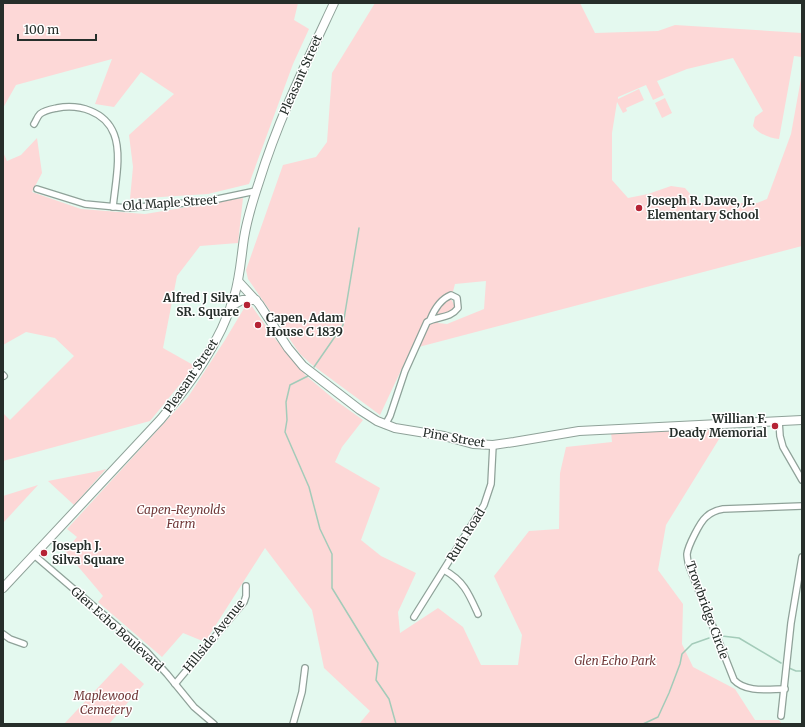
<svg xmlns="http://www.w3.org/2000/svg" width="805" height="727" font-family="Merriweather,serif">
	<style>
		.green { fill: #fdd8d7; fill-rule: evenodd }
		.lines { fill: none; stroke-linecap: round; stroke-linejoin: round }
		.stream { stroke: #a3cbb9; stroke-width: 1.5 }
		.street-casing { stroke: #8fa299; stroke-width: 8 }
		.secondary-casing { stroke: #8fa299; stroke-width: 10 }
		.street { stroke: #fff; stroke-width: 5.5 }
		.secondary { stroke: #fff; stroke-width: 8 }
		.poi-dot { fill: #b52335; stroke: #fff; stroke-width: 1.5 }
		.labels { text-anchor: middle; stroke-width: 3; stroke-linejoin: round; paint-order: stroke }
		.street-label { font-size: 12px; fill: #262e2a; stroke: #fff }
		.poi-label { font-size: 12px; font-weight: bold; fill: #262e2a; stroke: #fff; text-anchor: start }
		.park-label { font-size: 12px; font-style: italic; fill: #723a3a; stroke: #fff }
	</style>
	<rect width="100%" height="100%" fill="#e4f9ef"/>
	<g class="green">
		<polygon points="3,3 298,3 294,20 309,29 293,64 249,184 208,194 130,199 133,167 129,135 174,94 141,72 114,107 95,104 112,59 16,85 3,108"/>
		<path d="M375,3H580L595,33L658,31L675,25L802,33V57L794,56L779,139C771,139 757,133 753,126L755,117L763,111L733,58L687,69L657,81L664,95L653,100L646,85L618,97V99L639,89L644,100L626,108L627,111L623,113L617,102L612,133V180L628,198L648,194L671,186L685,188L698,203H757L767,199L791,134L802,73V246L411,349L380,415L311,364L300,354L248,279L246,270L283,165L316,157L327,142L332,73ZM486,281L484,309L447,324L438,323L437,319L449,313L456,308L451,299L455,284Z"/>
		<polygon points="665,98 672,113 662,118 655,103"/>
		<polygon points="37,138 42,173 32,192 81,209 145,214 243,198 238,243 200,246 177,276 163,348 195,366 150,421 3,461 3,413 10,420 74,356 55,338 26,332 3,345 3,152 7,161 21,155"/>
		<polygon points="246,305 251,305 276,340 306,373 304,374 335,400 363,420 342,447 335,462 380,488 361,540 381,556 416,573 398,612 400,633 438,608 463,627 481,665 518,665 522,635 494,576 529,531 559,529 560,473 566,447 612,442 611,432 710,429 709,432 724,431 666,525 658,570 683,604 682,644 693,667 735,689 755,720 779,720 782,724 359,724 370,711 324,668 312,610 265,548 205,642 183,633 162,657 98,602 103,596 65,551 77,537 67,529 188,397 225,340"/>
		<polygon points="106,469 74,505 48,481 99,471"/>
		<polygon points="38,485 3,523 3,496"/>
		<polygon points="121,663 144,684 109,724 64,724"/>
	</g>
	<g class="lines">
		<g class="stream">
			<polyline points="314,367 343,325 359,228"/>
			<polyline points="308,376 290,385 286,402 287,420 285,432 309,487 320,529 332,554 332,588 378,663 376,680 389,699 396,724"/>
			<polyline points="722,636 739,638 781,663"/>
			<polyline points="789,668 796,671 802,671"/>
			<polyline points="615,724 643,724 658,717 669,693 680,664 682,654 692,644 709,638"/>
		</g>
		<defs>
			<g id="street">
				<path d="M34,124C36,121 37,117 40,114C45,110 52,109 57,108C79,104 105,111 114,134C122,154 115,185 113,207"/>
				<polyline points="37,189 85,204 127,208 208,201 256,191"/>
				<polyline points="3,375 4,376"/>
				<polyline points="779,421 780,436 783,447 802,480"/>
				<path d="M385,425L390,416L405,371L427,322C437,316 450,319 458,308L457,298L451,295C441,299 434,310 430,320"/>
				<polyline points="34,555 146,651 167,674 194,707 214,724"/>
				<path d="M444,570C464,581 469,594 478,614"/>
				<polyline points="414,617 484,505 491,484 493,445"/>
				<polyline points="3,634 10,639 24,644"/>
				<polyline points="175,684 244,602 246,596 246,586"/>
				<path d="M785,689C769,689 746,693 734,680L689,566C688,562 687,558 687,554C688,546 700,522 706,517C711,512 717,510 723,509L802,506"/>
				<polyline points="781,716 791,623 802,557"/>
				<polyline points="293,724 302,692 305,668"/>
			</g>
			<g id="secondary">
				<polyline points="238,281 259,304 288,348 303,366 360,410 377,421 395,428 444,436 473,444 493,445 514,442 579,431 802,420"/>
				<polyline points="231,306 242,300 256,300"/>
				<path d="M3,588L161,419C191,383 220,343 234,297C240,278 241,258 244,238C247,219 253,200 259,182C278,120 307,61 334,3"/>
			</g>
		</defs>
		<use href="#street" class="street-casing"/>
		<use href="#secondary" class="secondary-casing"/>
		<use href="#street" class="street"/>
		<use href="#secondary" class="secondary"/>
	</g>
	<g class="poi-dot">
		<circle cx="639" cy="208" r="4"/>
		<circle cx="247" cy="305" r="4"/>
		<circle cx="258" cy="325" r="4"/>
		<circle cx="775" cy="426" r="4"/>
		<circle cx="44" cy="553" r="4"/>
	</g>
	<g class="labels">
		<g class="street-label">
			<text transform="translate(301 75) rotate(-66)" y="4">Pleasant Street</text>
			<text transform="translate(170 203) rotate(-4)" y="4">Old Maple Street</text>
			<text transform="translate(191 376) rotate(-56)" y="4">Pleasant Street</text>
			<text transform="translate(454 438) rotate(10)" y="4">Pine Street</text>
			<text transform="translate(466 535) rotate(-58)" y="4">Ruth Road</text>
			<text transform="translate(707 610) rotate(70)" y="4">Trowbridge Circle</text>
			<text transform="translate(117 629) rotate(42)" y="4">Glen Echo Boulevard</text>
			<text transform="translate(214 636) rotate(-51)" y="4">Hillside Avenue</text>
		</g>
		<g class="poi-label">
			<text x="647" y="205">Joseph R. Dawe, Jr.<tspan x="647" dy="14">Elementary School</tspan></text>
			<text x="239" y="302" text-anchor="end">Alfred J Silva<tspan x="239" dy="14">SR. Square</tspan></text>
			<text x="266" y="322">Capen, Adam<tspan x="266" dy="14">House C 1839</tspan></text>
			<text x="767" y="423" text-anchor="end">Willian F.<tspan x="767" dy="14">Deady Memorial</tspan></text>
			<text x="52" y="550">Joseph J.<tspan x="52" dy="14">Silva Square</tspan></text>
		</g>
		<g class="park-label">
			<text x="181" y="514">Capen-Reynolds<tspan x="181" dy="14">Farm</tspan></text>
			<text x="615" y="665">Glen Echo Park</text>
			<text x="106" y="700">Maplewood<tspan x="106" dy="14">Cemetery</tspan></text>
		</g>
	</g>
	<rect width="805" height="727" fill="none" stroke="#262e2a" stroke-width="8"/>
	<path d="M18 34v6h78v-6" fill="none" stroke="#262e2a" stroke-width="2"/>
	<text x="24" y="34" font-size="12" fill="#262e2a" stroke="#ffffff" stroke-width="3" paint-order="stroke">100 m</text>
</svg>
